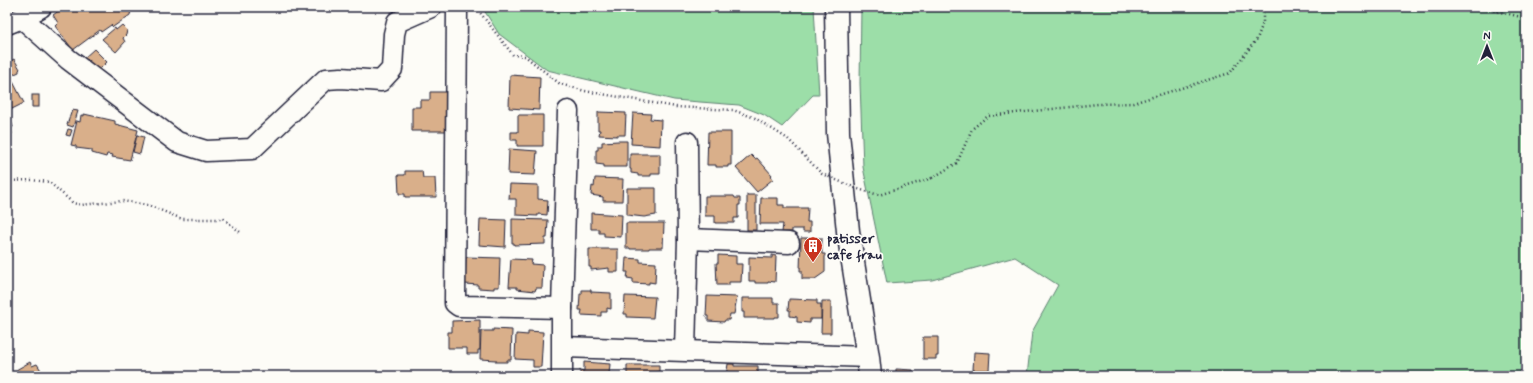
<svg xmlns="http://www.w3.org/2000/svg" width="1533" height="383" font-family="Mynerve,sans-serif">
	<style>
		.green { fill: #9cdea8; stroke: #5f8072 }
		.building { fill: #d9af8a; stroke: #22223b }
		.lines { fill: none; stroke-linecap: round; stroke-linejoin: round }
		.minor-casing { stroke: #22223b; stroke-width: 23 }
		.tertiary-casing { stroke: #22223b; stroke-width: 25 }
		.path { stroke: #22223b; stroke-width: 2.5; stroke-dasharray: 1 3; stroke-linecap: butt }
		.minor { stroke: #fdfcf7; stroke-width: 20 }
		.tertiary { stroke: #fdfcf7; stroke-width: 22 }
		.path-bridge { stroke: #22223b; stroke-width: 2.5; stroke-dasharray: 1 3; stroke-linecap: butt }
		.labels { text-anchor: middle; stroke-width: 3.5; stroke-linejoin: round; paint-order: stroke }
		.poi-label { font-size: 14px; font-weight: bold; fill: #22223b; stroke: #fdfcf7; text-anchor: start }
	</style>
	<rect width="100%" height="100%" fill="#fdfcf7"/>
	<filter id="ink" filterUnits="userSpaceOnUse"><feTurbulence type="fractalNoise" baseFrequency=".025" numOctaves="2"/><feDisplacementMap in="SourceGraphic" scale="8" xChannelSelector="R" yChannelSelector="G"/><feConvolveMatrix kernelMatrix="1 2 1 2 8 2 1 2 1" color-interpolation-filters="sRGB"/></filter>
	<g filter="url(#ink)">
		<g class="green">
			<polygon points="482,7 814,7 819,95 813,95 782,127 764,115 739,105 674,100 547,70 499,34"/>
			<polygon points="861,7 1526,7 1526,376 1027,376 1032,332 1058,285 1015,257 932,280 887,283 863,167 860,83"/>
		</g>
		<g class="building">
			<polygon points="64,7 132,7 130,15 113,27 111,25 101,32 100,30 73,50 55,26 58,23 53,15"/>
			<polygon points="122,25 127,30 126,35 123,38 125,42 116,52 102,39 115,28 116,30"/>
			<polygon points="94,49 107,62 99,70 84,60 85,59 84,58"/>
			<polygon points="14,59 20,69 19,70 19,72 10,76 24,103 12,109 7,106 7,63"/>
			<polygon points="510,75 540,77 539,110 509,108"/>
			<polygon points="430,92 446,92 446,131 412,131 412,107 420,107 420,100 430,100"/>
			<rect x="32" y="95" width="7" height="12"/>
			<polygon points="7,108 13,127 11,128 12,134 7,135"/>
			<polygon points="72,110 78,111 73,127 67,125"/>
			<polygon points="598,112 626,113 625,135 617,135 617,136 599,135 600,130 598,130"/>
			<polygon points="633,113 651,114 650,119 661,120 660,146 631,144"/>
			<polygon points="84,114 115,121 115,124 138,130 130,160 112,157 113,155 107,154 106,157 92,153 92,150 76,148 76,146 71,145 77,121 80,122 81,115 84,116"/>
			<polygon points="518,115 543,115 543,146 517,146 517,140 511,140 511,132 518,132"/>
			<polygon points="68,129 72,130 70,136 66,135"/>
			<polygon points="708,132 731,132 731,165 728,165 728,167 716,167 716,165 707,165"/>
			<polygon points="137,135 144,137 140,154 133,152"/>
			<polygon points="618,141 627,141 627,167 604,167 604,165 596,164 596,150 598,150 598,146 602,146 602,142"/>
			<polygon points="509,149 537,151 535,175 508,174"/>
			<polygon points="630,154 660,154 660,174 651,174 651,176 638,176 638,174 631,173 631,169 630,169"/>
			<polygon points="751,155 755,159 757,158 772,175 771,176 773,179 757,192 736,168"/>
			<polygon points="405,171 422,171 423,178 435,178 436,197 405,197 405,194 399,194 398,175 405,175"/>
			<polygon points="595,178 623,179 622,201 603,201 603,197 591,195 592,186 594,187"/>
			<polygon points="510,184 538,185 538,199 548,200 547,215 538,214 538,216 516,215 516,199 509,199"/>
			<polygon points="627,188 656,188 656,215 644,217 627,215"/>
			<rect x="747" y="195" width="9" height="35"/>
			<polygon points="705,196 734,196 735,198 740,198 740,205 738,205 738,218 734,218 734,223 715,223 715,216 705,216"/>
			<polygon points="761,198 778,198 778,205 784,205 784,208 808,208 807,222 810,222 810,232 803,232 803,229 792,229 792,232 782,232 783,224 760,224"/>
			<polygon points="591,213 622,215 621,237 604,236 604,233 599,233 599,229 591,229"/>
			<polygon points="480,219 506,220 505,247 479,245"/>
			<polygon points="512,219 548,220 547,238 545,238 545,244 514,245 514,243 512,243"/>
			<polygon points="626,223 664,223 663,248 649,248 649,249 630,249 630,248 626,248"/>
			<polygon points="801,238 822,238 822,254 825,254 825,272 815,279 802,279 802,271 800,271"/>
			<polygon points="589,249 618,249 618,272 609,272 609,268 591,270 591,267 589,267"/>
			<polygon points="718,255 736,256 736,264 742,264 741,282 729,282 729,285 717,285 716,263 718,263"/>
			<polygon points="772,255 776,256 775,282 768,281 768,283 755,283 755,281 749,281 749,257 772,258"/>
			<polygon points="466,257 500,258 499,287 494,287 494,289 478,288 478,285 465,284"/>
			<polygon points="626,258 640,259 640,262 656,263 655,283 649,282 649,284 633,283 633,279 627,278 628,272 625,272"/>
			<polygon points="511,259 532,260 531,264 543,265 542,288 536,288 535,291 517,289 517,287 509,287"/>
			<polygon points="582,290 591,290 591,292 611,293 611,309 607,308 607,312 601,312 601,316 581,315 582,310 579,310 580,294 582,294"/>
			<polygon points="625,296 655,297 653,318 627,317 627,314 624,314"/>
			<polygon points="707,296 737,297 734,314 730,314 729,320 725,320 724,322 708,321 708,316 706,316"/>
			<polygon points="742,298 773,298 773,303 779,303 779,317 775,317 775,318 744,318 744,312 742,312"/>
			<polygon points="789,299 817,300 817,304 821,304 821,319 810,319 810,323 797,322 797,317 790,316 790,310 788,310"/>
			<polygon points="822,301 831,301 831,333 821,333"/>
			<polygon points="480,320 480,350 478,350 478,354 467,354 467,348 448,348 448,332 452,332 452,321"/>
			<polygon points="493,329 512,330 511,360 507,360 507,362 496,362 496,360 480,359 481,331 493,331"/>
			<polygon points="528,331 543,332 541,367 533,367 533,360 515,359 516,334 528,335"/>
			<polygon points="923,337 938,337 938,356 936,356 936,359 923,359"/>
			<polygon points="974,352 990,353 989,370 973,370"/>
			<polygon points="30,362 32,366 37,364 44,375 48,373 50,376 20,376 16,370"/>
			<polygon points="584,362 610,364 609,374 613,374 613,376 580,376 580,370 584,371"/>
			<polygon points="728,364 734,364 734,366 758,366 758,376 726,376"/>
			<polygon points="627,365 659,365 659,372 657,372 657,376 627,376"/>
			<polygon points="896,369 913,370 913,373 923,374 921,376 896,376"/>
			<polygon points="786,372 798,374 798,372 804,372 804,376 786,376"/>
		</g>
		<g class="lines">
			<defs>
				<g id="minor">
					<polyline points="457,7 455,303 459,306 562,308"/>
					<polyline points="22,18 68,59 177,142 206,151 252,149 326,79 341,78 381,81 392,69 394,34 397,22 431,7"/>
					<polyline points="7,24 22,18 41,7"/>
					<polyline points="688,239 789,243"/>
					<polyline points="563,347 868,357"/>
					<polyline points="685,350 688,239 687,142"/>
					<polyline points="562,376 562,308 568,111"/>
				</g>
				<polyline id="tertiary" points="836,7 838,133 848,231 868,357 870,376"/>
			</defs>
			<use href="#minor" class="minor-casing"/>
			<use href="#tertiary" class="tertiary-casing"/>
			<g class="path">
				<polyline points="1478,7 1526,18"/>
				<polyline points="478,10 513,55 525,56 560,84 585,91 676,107 733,110 755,118 788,139"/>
				<polyline points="932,178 957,163 972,129 988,116 1098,104 1133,103 1230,73 1257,39 1263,23 1263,7"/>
				<polyline points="7,181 31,180 49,182 73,203 81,205 122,201 148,205 182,219 224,219 240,232"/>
			</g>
			<use href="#minor" class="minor"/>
			<use href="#tertiary" class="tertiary"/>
			<polyline class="path-bridge" points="788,139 822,174 858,189 879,195 932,178"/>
		</g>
	</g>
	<defs>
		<symbol id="building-pin" viewBox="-11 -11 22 30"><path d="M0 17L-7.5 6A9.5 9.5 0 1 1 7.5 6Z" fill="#c8321e" stroke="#fdfcf7"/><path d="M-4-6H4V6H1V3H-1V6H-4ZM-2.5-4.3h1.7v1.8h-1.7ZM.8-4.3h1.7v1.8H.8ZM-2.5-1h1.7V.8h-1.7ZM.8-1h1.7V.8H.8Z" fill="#fff"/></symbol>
	</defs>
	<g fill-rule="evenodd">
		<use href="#building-pin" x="802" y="235" width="22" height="30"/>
	</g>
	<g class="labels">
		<g class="poi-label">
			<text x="827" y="243">patisser<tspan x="827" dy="16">cafe frau</tspan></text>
		</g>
	</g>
	<rect width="1533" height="383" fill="none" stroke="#fdfcf7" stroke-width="24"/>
	<rect x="12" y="12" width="1509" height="359" fill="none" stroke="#22223b" stroke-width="1.5" filter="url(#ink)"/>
	<g transform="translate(1487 46)" stroke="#fdfcf7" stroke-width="3" paint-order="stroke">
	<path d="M0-3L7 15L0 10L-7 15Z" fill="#22223b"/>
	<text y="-6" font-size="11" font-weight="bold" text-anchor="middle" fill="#22223b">N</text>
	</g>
</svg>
